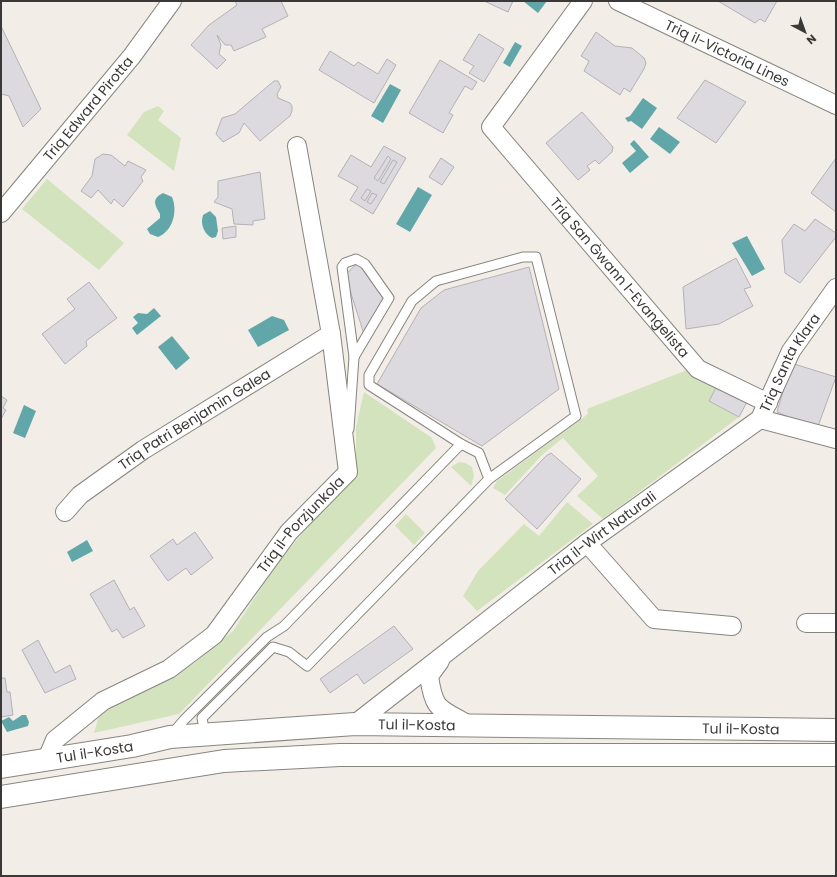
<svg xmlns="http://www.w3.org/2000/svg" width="837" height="877" font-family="Poppins,sans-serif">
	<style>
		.green { fill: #d3e3bd }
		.water { fill: #61a7a9 }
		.building { fill: #dcd9df; stroke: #b4b1b7 }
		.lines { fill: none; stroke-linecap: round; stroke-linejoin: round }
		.service-casing { stroke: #88857f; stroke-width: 11 }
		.minor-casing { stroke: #88857f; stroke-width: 20 }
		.trunk-casing { stroke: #88857f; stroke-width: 24 }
		.service { stroke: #fff; stroke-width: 9 }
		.minor { stroke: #fff; stroke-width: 18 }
		.trunk { stroke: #fff; stroke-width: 22 }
		.labels { text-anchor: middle; stroke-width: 3; stroke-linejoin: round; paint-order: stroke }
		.street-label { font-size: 14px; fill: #3b3937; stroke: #f2eee7 }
	</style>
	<rect width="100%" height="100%" fill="#f2eee7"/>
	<g class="green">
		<polygon points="158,106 164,111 158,120 181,138 174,171 127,135 144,112"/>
		<polygon points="47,179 124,243 99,270 22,209"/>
		<polygon points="687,370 718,384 709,401 739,417 603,519 577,496 598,476 563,438 543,454 505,495 493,488 497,481 588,414 587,409"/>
		<polygon points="364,392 432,438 436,448 179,714 94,733 101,709 192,665 233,631 270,574 307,527 356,472 356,427"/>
		<polygon points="459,462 465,463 472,467 474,476 471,486 451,467"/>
		<polygon points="567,502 593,524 477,611 463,596 478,571 524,524 539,536"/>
		<polygon points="406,514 425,533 414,545 395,526"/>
	</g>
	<g class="water">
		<polygon points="523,1 547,1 538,13"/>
		<polygon points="515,42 522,46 510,67 503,63"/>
		<polygon points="390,84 401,90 383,123 371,116"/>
		<polygon points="643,98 657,108 642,129 631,121 628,122 625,118 630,116"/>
		<polygon points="659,127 680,142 670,154 650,139"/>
		<polygon points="634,140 649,157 630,173 622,163 636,151 630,144"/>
		<polygon points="418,187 432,195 410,232 396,224"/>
		<path d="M163,193L172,197C178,211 173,231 158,237L150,234L147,229L160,218V214C155,205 151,199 163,193Z"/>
		<path d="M210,211L216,217L218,231L216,237L212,238C204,234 200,224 203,215Z"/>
		<polygon points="747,236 765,269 752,276 732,243"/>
		<polygon points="154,308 161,316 137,335 132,328 138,323 133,317 138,313 147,314"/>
		<polygon points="272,316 284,320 289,330 258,347 248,330"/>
		<polygon points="172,336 190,358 176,370 158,347"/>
		<polygon points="24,405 36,411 25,438 13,433"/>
		<polygon points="87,540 93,551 72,562 67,552"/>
		<polygon points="22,715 26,715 29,722 28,726 7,732 1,721 9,717 13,721"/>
	</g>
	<g class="building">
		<polygon points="235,1 281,1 288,16 262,29 266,37 234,51 231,45 225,45 217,35 221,45 219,54 226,60 217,69 191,45 209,25 237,5"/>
		<polygon points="484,1 513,1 508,12"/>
		<polygon points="718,1 777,1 765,22 760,19 755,23"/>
		<polygon points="1,26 41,109 23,127 9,96 1,94"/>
		<polygon points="596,32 615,46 632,48 644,58 646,63 644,69 630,92 624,88 620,95 584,71 589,61 581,56"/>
		<polygon points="479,34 504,49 484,82 469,73 474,66 463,60"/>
		<polygon points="330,51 354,66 358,62 378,74 387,59 396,65 374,103 319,70"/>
		<polygon points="440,60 477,82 472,90 465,86 449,113 453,115 443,133 409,113"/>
		<polygon points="705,80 746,102 716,143 677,118"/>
		<polygon points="274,81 278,81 281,87 277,94 278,98 290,103 292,106 292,111 290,116 260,141 244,123 239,133 223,142 216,134 222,118 235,114"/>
		<polygon points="582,112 613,147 612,152 599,164 595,160 587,166 590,170 578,180 546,143"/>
		<polygon points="384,146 406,158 373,214 350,200 358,187 338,176 351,155 371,167"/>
		<polygon points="103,154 111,155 125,166 128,161 146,170 141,177 143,181 123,207 114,199 111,204 98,190 91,198 81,191 92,176 95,159"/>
		<polygon points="388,156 391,159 378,181 374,178"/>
		<polygon points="441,158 454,167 442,185 429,177"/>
		<polygon points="836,158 836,212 811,193"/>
		<polygon points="393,160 397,162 384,184 380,182"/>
		<polygon points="260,172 265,219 253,221 253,225 234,224 232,209 214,202 218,197 218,181"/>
		<polygon points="367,189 371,191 365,201 361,198"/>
		<polygon points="372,193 377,195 371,204 367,202"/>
		<polygon points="815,219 836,233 836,237 800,283 785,273 782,240 794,224 805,231"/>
		<polygon points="236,226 236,237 223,239 222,228"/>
		<polygon points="736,258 751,287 744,289 753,306 719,324 686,329 683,287"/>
		<polygon points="359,262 384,297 364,334 345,275"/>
		<polygon points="529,267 559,389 482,446 377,384 421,308 444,290"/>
		<polygon points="89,282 117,318 86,341 87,346 65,364 42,334 75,309 67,299"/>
		<polygon points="791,363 836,377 817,429 777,412"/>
		<polygon points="718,384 748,400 739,417 709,401"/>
		<polygon points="1,396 7,400 3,408 6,410 1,419"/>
		<polygon points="551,453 581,479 537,529 505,499 546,456"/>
		<polygon points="195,532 213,558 191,575 186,568 168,581 150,556 173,539 177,545"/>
		<polygon points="114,580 130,610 134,607 145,626 123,638 117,629 112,632 90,594"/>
		<polygon points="394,626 413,649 364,684 357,674 330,693 320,679"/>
		<polygon points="38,640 55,673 70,665 76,679 45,693 22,650"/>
		<polygon points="1,678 5,678 7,692 10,692 13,715 1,717"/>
	</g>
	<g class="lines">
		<defs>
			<g id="service">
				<polygon points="356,259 365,264 389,298 354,357 342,267 345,263"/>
				<polyline points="349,429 354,357"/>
				<polyline points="172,734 184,720 267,637 284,626 461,444"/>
				<polyline points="205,734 202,718 273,647 289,652 307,666 489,479 576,416 536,257 523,257 436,281 412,301 369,375 369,385 461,444 479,453 489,479"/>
			</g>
			<g id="minor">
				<path id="s1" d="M583,1L491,127L698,369L768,403"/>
				<path id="s2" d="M618,1L836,105"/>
				<path id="s3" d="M1,213L132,56L172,1"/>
				<polyline points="760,419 836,439"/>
				<path id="s4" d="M65,512L80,495L143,450L331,334"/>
				<polyline points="587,543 654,619 732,626"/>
				<polyline points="806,623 836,623"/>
				<path d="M440,661L429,676C434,712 440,708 469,725"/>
				<path id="s5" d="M355,724L587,543L760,419L791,351L836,288"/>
				<path id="s6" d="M47,759L55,740L103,701L169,669L214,635L289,532L348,472L331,334L297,146"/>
			</g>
			<g id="trunk">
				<path id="s7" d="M1,767L132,746L170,737L355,724L836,730"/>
				<polyline points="1,797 224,761 340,755 836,755"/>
			</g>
		</defs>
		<use href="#service" class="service-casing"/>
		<use href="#minor" class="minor-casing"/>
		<use href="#trunk" class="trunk-casing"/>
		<use href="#service" class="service"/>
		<use href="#minor" class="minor"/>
		<use href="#trunk" class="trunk"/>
	</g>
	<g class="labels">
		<g class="street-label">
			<text dy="5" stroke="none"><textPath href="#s2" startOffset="121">Triq il-Victoria Lines</textPath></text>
			<text dy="5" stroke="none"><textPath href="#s3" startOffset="136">Triq Edward Pirotta</textPath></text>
			<text dy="5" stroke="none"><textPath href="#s1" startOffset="354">Triq San Ġwann l-Evanġelista</textPath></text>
			<text dy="5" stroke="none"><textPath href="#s5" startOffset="571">Triq Santa Klara</textPath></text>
			<text dy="5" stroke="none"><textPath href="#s4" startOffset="160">Triq Patri Benjamin Galea</textPath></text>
			<text dy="5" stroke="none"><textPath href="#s6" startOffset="353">Triq il-Porzjunkola</textPath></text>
			<text dy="5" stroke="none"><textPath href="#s5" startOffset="312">Triq il-Wirt Naturali</textPath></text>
			<text dy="5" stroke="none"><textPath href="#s7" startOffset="419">Tul il-Kosta</textPath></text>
			<text dy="5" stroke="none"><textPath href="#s7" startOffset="743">Tul il-Kosta</textPath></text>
			<text dy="5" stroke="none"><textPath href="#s7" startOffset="95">Tul il-Kosta</textPath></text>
		</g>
	</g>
	<rect width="837" height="877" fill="none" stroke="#3b3937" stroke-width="4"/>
	<g transform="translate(805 32) rotate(139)" stroke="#f2eee7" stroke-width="3" paint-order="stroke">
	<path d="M0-3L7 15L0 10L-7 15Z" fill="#3b3937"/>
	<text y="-6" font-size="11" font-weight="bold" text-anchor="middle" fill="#3b3937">N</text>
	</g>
</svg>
